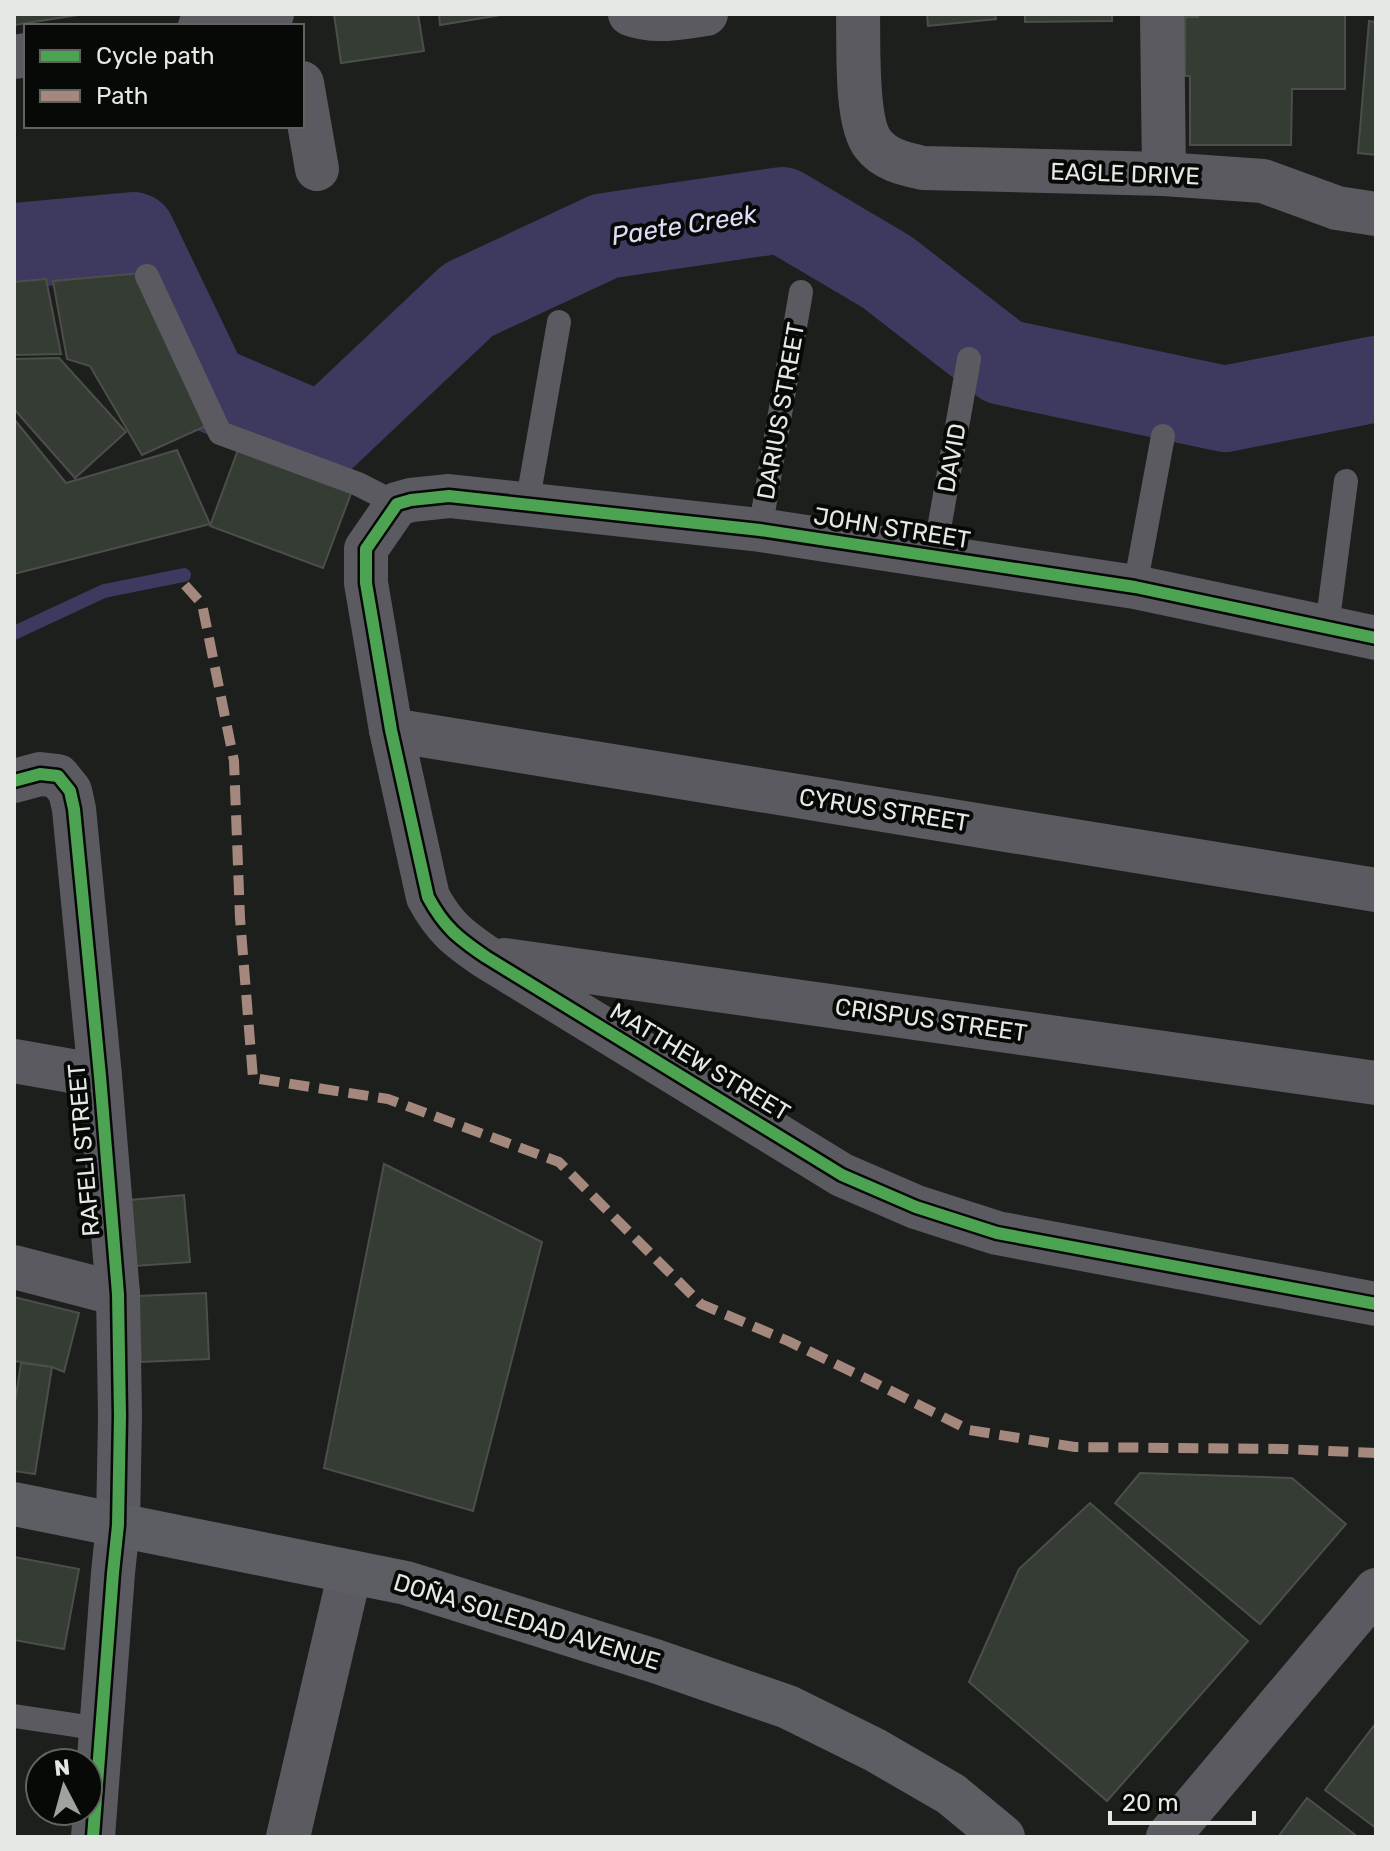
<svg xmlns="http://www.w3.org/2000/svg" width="1390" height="1851" font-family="Rubik,sans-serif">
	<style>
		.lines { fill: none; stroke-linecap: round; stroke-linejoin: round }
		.stream { stroke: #3e395f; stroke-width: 14 }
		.river { stroke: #3e395f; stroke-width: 86 }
		.building { fill: #343c33; stroke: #4c4e4b; stroke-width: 2 }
		.lane { stroke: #5b5a61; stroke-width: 24 }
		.street { stroke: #5b5a61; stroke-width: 44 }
		.secondary { stroke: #5d5e63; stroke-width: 44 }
		.quiet { stroke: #a5887d; stroke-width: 10; stroke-dasharray: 20 10; stroke-linecap: butt }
		.cycleway-casing { stroke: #070907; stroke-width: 17 }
		.cycleway { stroke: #4ca352; stroke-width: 12 }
		.labels { text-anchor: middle; stroke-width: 8; stroke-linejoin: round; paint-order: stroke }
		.street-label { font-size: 24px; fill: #e5e9e5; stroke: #070907 }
		.water-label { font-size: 26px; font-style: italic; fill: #dddbf9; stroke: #070907 }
	</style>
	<rect width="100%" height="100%" fill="#1c1f1b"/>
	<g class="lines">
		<polyline class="stream" points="14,633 104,591 184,575"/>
		<polyline class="river" points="14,246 133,235 206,387 323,437 468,300 605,236 782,210 887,272 1003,362 1225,409 1376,379"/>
	</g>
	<g class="building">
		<polygon points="14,14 84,14 14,25"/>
		<polygon points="334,14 418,14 424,51 341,63"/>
		<polygon points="439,14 507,14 440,25"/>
		<polygon points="927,14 995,14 996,19 928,26"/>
		<polygon points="1025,14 1112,14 1112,21 1025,22"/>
		<polygon points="1198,14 1345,14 1345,89 1292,89 1291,145 1190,145 1190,76 1185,76 1185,17 1198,17"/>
		<polygon points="1369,21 1376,22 1376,155 1358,153"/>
		<polygon points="142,273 208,425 142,455 90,366 67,359 53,281"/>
		<polygon points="46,279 61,354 14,355 14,282"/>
		<polygon points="59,358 126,432 75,478 14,409 14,359"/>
		<polygon points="14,419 66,483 177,450 210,524 14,574"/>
		<polygon points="239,447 353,488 323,568 210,526"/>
		<polygon points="384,1164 542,1242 473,1511 324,1468"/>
		<polygon points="184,1195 190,1262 135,1266 130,1200"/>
		<polygon points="206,1293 209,1359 141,1362 138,1296"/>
		<polygon points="14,1297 79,1313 64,1372 52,1367 14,1361"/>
		<polygon points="21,1363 52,1367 35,1474 14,1471 14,1409"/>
		<polygon points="1140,1473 1292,1478 1346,1524 1260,1624 1115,1503"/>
		<polygon points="1090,1503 1248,1641 1107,1801 969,1682 1019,1569"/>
		<polygon points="14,1557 79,1569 64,1649 14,1640"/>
		<polygon points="1376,1723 1376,1828 1325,1790"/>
		<polygon points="1307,1798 1358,1837 1278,1837"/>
	</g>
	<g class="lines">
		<g class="lane">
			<polyline points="147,276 220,433 358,484 397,504"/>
			<polyline points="527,505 559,322"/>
			<polyline points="760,530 801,292"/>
			<polyline points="934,557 969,359"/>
			<polyline points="1135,587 1163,436"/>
			<polyline points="1327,627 1346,481"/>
			<polyline points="14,1716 101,1729"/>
		</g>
		<g class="street">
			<path d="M630,14C653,23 682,18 706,14"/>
			<path d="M858,14C859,45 855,121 873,144C885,160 905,164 923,168L1164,174L1263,181L1337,208L1376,214"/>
			<polyline points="1162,14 1164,174"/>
			<polyline points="200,26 272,14"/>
			<polyline points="14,57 26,55"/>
			<polyline points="302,83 317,169"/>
			<path d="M1376,638L1135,587L760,530L449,496L411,500L397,504L366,549V583L391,730L428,897C444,927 458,938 486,957L842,1175L916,1207L997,1233L1376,1304"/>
			<polyline points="391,730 1376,890"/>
			<polyline points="14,781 40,774 58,776 70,791 74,809 100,1076 118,1294 120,1416 118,1525 113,1573 93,1837"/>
			<polyline points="504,960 1376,1083"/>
			<polyline points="14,1061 100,1076"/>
			<polyline points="14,1267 118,1294"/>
			<polyline points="288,1837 350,1572"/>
			<polyline points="1168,1837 1376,1590"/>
		</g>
		<polyline class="secondary" points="14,1504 406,1583 655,1661 788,1707 875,1750 951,1794 1003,1837"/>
		<polyline class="quiet" points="185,585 202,604 234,761 240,918 253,1078 388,1099 559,1162 701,1304 788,1341 873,1382 969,1430 1075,1447 1284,1449 1376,1453"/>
		<defs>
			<g id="cycleway">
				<path d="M1376,638L1135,587L760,530L449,496L411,500L397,504L366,549V583L391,730L428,897C444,927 458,938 486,957L842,1175L916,1207L997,1233L1376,1304"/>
				<polyline points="14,781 40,774 58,776 70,791 74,809 100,1076 118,1294 120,1416 118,1525 113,1573 93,1837"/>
			</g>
		</defs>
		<use href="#cycleway" class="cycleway-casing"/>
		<use href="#cycleway" class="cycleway"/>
	</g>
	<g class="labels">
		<g class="street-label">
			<text transform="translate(1125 174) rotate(2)" y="8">EAGLE DRIVE</text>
			<text transform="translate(781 411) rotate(-80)" y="8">DARIUS STREET</text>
			<text transform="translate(952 458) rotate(-80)" y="8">DAVID</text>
			<text transform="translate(892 528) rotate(9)" y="8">JOHN STREET</text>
			<text transform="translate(884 810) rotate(9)" y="8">CYRUS STREET</text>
			<text transform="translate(931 1020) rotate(8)" y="8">CRISPUS STREET</text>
			<text transform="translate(700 1062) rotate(31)" y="8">MATTHEW STREET</text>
			<text transform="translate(84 1150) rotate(-95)" y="8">RAFELI STREET</text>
			<text transform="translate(527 1622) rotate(17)" y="8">DOÑA SOLEDAD AVENUE</text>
		</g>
		<g class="water-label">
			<text transform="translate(684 225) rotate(-9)" y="9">Paete Creek</text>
		</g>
	</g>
	<rect width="1390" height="1851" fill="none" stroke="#e5e9e5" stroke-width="32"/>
	<rect x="24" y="24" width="280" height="104" fill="#070907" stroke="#606360" stroke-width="2"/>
	<rect x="40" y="50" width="40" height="12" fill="#4ca352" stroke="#606360" stroke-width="2"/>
	<text x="96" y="64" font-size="24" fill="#e5e9e5">Cycle path</text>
	<rect x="40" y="90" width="40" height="12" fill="#a5887d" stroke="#606360" stroke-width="2"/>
	<text x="96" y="104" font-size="24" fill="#e5e9e5">Path</text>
	<g transform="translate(64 1787) rotate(354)"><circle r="38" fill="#070907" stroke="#606360" stroke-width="2"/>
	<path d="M0-6L14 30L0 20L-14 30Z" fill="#9fa29e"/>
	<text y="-12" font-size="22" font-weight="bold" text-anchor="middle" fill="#e5e9e5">N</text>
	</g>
	<path d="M1110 1811v12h144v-12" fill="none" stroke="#e5e9e5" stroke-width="4"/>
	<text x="1122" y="1811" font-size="24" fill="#e5e9e5" stroke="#070907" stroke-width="6" paint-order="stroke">20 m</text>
</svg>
